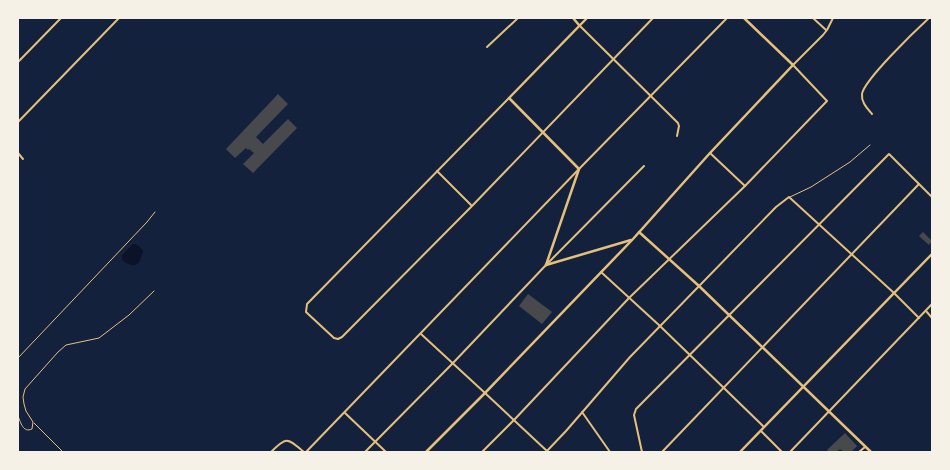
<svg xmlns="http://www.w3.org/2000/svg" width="950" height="470" font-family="'Varela Round',sans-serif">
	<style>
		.water { fill: #0b132b }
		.building { fill: #48494c }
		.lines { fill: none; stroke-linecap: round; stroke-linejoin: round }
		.service { stroke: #e5c07b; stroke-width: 1 }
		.minor { stroke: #e5c07b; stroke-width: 2 }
		.tertiary { stroke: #e5c07b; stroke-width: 2.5 }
		.secondary { stroke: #e5c07b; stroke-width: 2.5 }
	</style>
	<rect width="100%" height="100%" fill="#14213d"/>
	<path class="water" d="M133,244C138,244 140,247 143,251C140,265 135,270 122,260V255Z"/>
	<g class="building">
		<polygon points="278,94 288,104 256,137 263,144 288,119 297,128 253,173 243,164 254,153 249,149 248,150 246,148 235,158 226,149"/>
		<polygon points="923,232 932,241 929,245 919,236"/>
		<polygon points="528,294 552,312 542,324 519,306"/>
		<polygon points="845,433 857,446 851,452 844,452 840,449 836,452 829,452 827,450"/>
	</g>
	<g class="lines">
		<g class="service">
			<polyline points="790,197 811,187 850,162 870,145"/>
			<polyline points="18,358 147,222 155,212"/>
			<path d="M18,416C21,423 23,433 32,429L33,422L26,411L24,404L23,397L25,389L58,352L66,345L99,338L129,315L154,291"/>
			<polyline points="34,423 63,452"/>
		</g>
		<g class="minor">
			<polyline points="813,18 826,30"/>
			<polyline points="579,25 678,123 679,126 677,136"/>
			<polyline points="487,47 518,18"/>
			<polyline points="18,62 61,18"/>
			<polyline points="509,98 307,304 306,312 334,338 338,339 342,337 472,206 653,18"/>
			<path d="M872,114C867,108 861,102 862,94C864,80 916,30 929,18"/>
			<polyline points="18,122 119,18"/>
			<polyline points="18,153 23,159"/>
			<polyline points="710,153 745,186"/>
			<polyline points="437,171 471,205"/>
			<polyline points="601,272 660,326 764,427"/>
			<polyline points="926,311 932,318"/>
			<polyline points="421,334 485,393 547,451"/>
			<polyline points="582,412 610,452"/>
			<polyline points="345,413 386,452"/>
			<polyline points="761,431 782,452"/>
			<path d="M271,452C287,436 287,438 304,452"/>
			<polyline points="306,452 579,169 727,18"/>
			<polyline points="365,452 453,363 546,265 644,166"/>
			<polyline points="482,452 514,420 629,298 745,186 827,101 793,65 823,35 827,30 833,18"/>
			<polyline points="546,452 566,431 630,357 776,207 789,197 894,293 919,318"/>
			<polyline points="642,452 634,415 636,409 889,154 932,197"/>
			<polyline points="662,452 919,184"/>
			<polyline points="790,452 932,304"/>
			<polyline points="859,452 865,447"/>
		</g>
		<g class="tertiary">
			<polyline points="573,18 579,25"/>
			<polyline points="639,232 699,286 871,452"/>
			<polyline points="546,265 579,169 509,98 587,18"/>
			<polyline points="546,265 631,240"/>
			<polyline points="426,452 485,393 633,239 710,153 793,65 744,18"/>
		</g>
		<polyline class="secondary" points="740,452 932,254"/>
	</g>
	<rect width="950" height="470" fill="none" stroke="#f6f1e7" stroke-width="38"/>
</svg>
